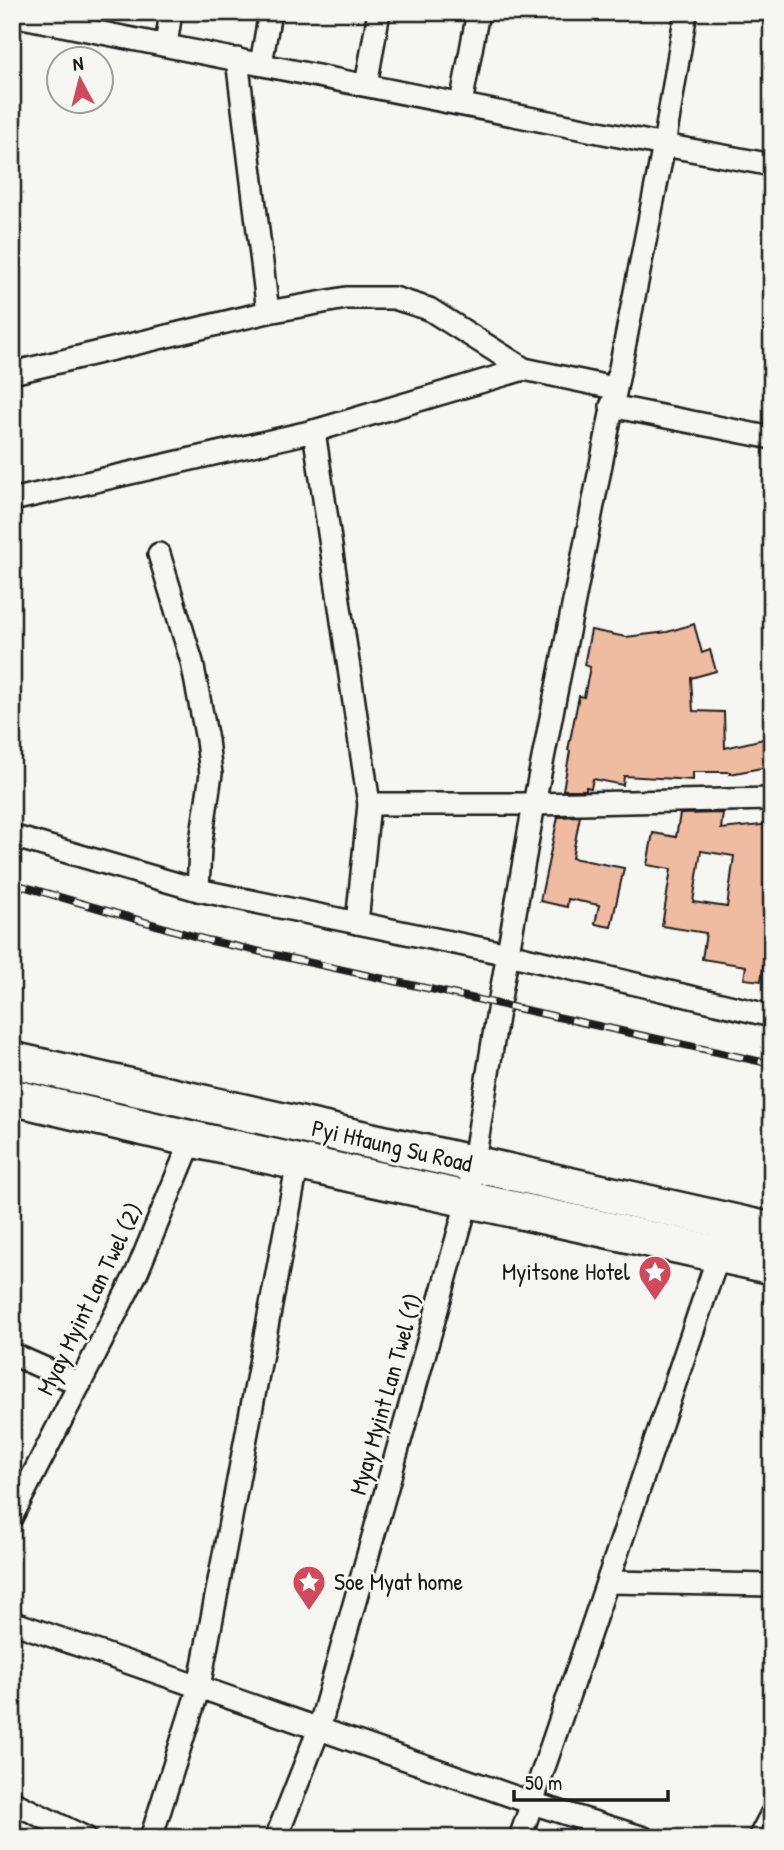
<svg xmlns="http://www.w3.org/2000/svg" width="784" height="1850" font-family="'Patrick Hand',sans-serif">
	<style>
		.building { fill: #efbba1; stroke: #1c1c1c; stroke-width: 2; fill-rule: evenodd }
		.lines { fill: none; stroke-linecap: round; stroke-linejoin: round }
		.minor-casing { stroke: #1c1c1c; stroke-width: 26 }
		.trunk-casing { stroke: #1c1c1c; stroke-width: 40 }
		.minor { stroke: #f6f6f2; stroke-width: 21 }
		.trunk { stroke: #f6f6f2; stroke-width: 35 }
		.rail-casing { stroke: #1c1c1c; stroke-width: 8 }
		.rail { stroke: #f6f6f2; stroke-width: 5; stroke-dasharray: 16; stroke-linecap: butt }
		.labels { text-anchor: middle; stroke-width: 5; stroke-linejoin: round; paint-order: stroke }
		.street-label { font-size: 24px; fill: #1c1c1c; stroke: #f6f6f2 }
		.poi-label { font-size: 24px; fill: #1c1c1c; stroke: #f6f6f2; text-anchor: end }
	</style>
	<rect width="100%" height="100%" fill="#f6f6f2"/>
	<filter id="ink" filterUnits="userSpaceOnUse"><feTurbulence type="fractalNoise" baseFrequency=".0143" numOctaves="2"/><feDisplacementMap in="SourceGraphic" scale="14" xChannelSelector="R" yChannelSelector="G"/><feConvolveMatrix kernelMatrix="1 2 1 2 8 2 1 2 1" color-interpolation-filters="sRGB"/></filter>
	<g filter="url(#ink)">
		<g class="building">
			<polygon points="694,624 702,653 710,650 716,671 691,678 693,711 724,712 725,748 772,737 772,766 730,774 730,772 693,772 693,780 624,776 623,785 593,779 591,788 586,787 586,790 563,790 570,751 568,750 579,696 584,697 590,667 584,665 591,630 626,637 667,632"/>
			<path d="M723,813L721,829L772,824V936L768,935L761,981L744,979L746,966L702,959L706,933L662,926L671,869L647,865L653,833L676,837L680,814ZM701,851L734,856L727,907L693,902Z"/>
			<polygon points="580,816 572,858 624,868 611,927 595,924 599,905 568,899 567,907 540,901 558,817"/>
		</g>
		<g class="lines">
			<defs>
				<g id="minor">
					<polyline points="12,15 664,145 772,165"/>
					<polyline points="166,45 171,12"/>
					<polyline points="237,59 268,312"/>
					<polyline points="261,64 270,12"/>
					<polyline points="366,85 379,12"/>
					<polyline points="461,104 478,12"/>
					<polyline points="12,373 268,312 346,298 394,298 429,309 524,369 614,388"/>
					<polyline points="611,406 772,438"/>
					<polyline points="314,431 369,804 357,923"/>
					<polyline points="12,500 314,431 524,369"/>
					<polyline points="159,554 192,662 207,740 211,774 200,848 198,890"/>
					<polyline points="369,804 534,804 772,799"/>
					<polyline points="12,836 198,890 508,954 772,1016"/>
					<polyline points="12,1354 80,1384"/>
					<polyline points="12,1516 137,1272 192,1139"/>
					<polyline points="608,1582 772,1585"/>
					<polyline points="12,1622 532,1803 644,1838"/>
					<polyline points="12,1802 86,1838"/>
					<polyline points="151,1838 199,1687 298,1162"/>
					<polyline points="276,1838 319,1729 468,1199 499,1004 534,804 664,145 686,12"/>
					<polyline points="520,1838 719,1254 720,1243"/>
					<polyline points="759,1838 772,1813"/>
				</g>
				<g id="trunk">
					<polyline points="12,1060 772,1231"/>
					<polyline points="12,1097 192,1139 772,1266"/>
				</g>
			</defs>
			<use href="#minor" class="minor-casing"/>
			<use href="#trunk" class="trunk-casing"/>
			<use href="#minor" class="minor"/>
			<use href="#trunk" class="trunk"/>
			<defs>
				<polyline id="rail" points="12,883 207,940 772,1064"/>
			</defs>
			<use href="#rail" class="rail-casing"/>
			<use href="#rail" class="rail"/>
		</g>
	</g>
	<defs>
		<symbol id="sight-pin" viewBox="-11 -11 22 30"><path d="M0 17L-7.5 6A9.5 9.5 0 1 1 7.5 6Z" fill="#d1495b" stroke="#f6f6f2"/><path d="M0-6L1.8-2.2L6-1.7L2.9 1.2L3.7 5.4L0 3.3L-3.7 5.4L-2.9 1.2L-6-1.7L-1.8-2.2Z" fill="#fff"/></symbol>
	</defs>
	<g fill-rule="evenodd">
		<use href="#sight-pin" x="636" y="1253" width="38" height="52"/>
		<use href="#sight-pin" x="290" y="1563" width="38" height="52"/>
	</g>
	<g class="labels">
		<g class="street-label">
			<text transform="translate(392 1146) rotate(13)" y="8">Pyi Htaung Su Road</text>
			<text transform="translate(90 1299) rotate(-64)" y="8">Myay Myint Lan Twel (2)</text>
			<text transform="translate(386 1394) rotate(-74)" y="8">Myay Myint Lan Twel (1)</text>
		</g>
		<g class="poi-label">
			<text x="630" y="1280">Myitsone Hotel</text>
			<text x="334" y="1590" text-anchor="start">Soe Myat home</text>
		</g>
	</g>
	<rect width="784" height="1850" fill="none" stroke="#f6f6f2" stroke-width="42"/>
	<rect x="21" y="21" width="742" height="1808" fill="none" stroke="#1c1c1c" stroke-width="2.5" filter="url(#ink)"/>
	<g transform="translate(80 80) rotate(353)"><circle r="33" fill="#f6f6f2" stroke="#9f9f9c" stroke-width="2"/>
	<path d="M0-5L12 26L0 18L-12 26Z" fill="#d1495b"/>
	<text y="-10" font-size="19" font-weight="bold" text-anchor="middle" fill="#1c1c1c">N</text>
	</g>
	<path d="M514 1790v10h154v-10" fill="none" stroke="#1c1c1c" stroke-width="3.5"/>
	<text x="525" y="1790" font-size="21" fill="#1c1c1c" stroke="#f6f6f2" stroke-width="5" paint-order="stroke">50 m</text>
</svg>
